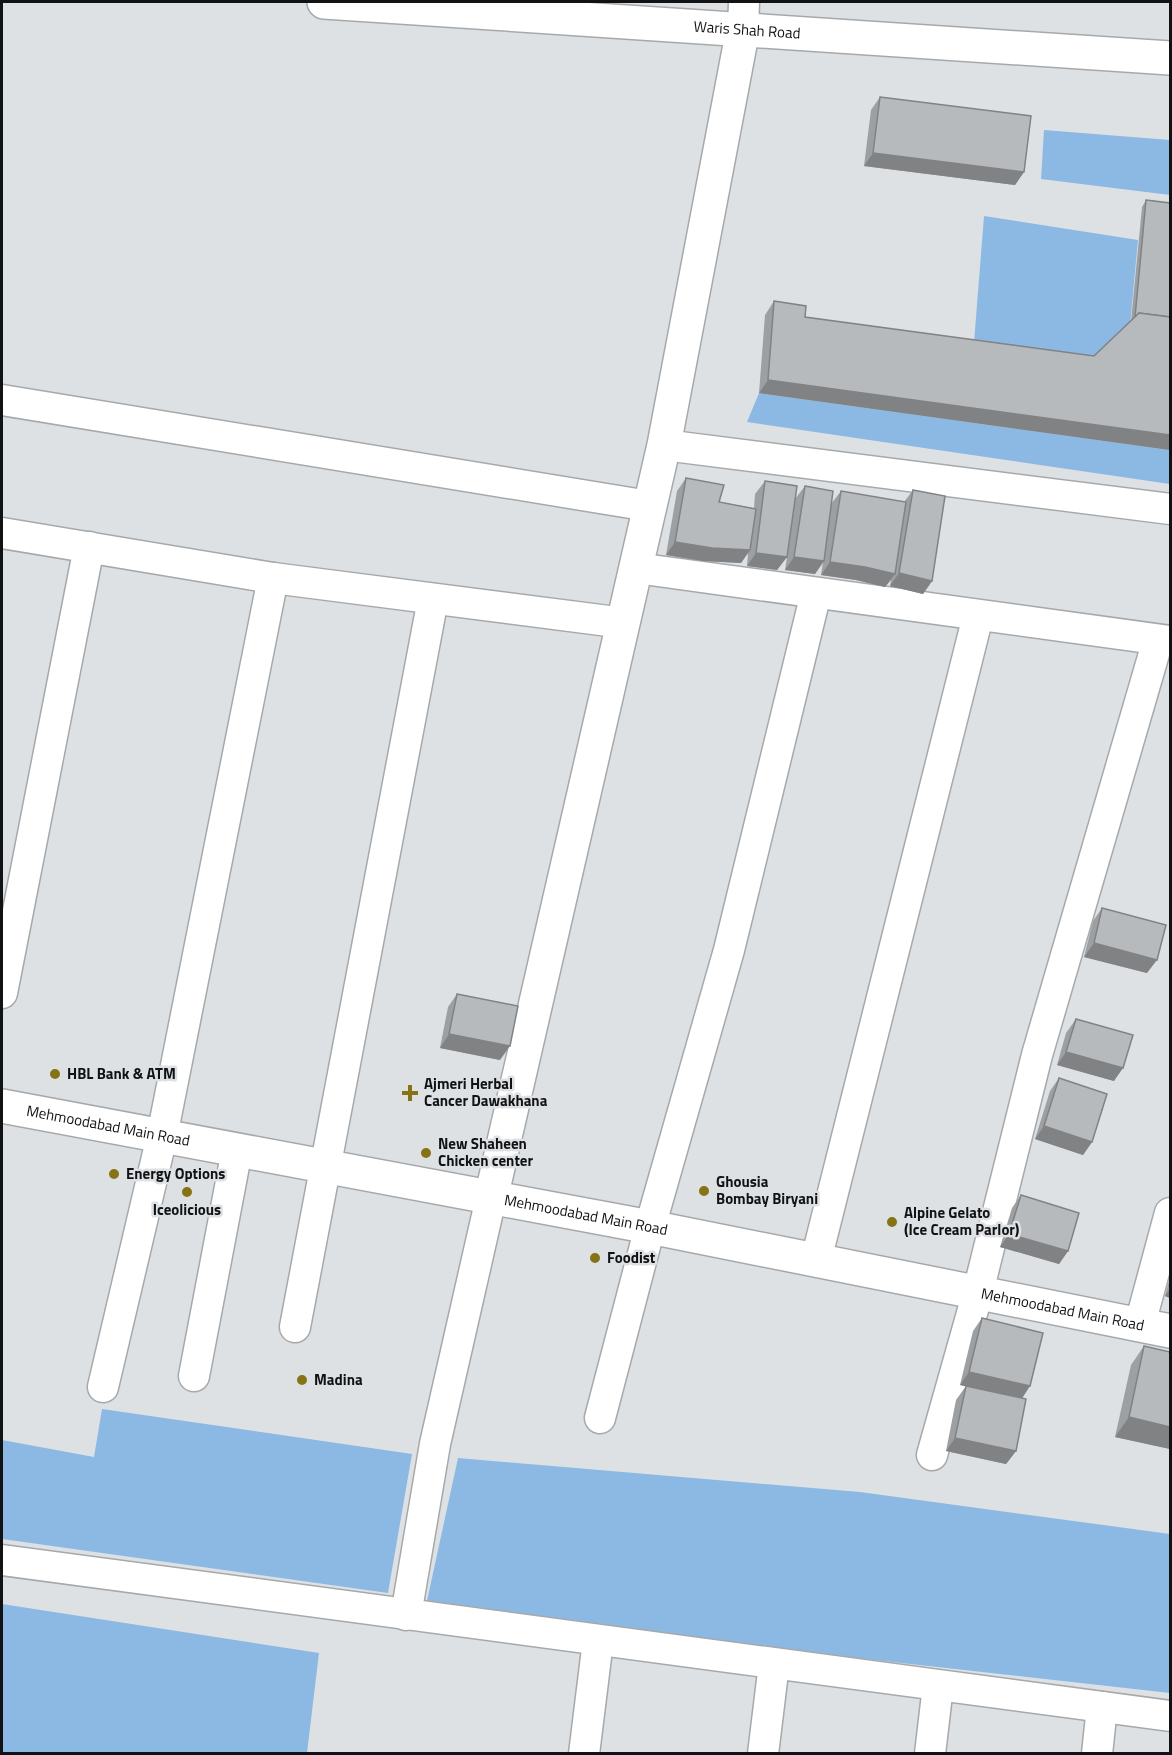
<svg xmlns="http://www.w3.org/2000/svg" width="1172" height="1755" font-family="'Titillium Web',sans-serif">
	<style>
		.green { fill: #8cb9e3 }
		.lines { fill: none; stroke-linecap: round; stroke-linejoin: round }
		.street-casing { stroke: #a6a9ab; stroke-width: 33 }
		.secondary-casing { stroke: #a6a9ab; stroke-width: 36 }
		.street { stroke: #fff; stroke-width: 30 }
		.secondary { stroke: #fff; stroke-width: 33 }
		.wall { fill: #9da0a3 }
		.shaded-wall { fill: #808284 }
		.building { fill: #b7babd; stroke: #808284; stroke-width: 1.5 }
		.poi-dot { fill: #857315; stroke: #dee1e4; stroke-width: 2 }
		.labels { text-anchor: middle; stroke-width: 5; stroke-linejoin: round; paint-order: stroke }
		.street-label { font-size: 15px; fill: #111213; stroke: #dee1e4 }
		.poi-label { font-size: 15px; font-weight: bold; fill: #111213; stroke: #dee1e4; text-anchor: start }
	</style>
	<rect width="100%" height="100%" fill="#dee1e4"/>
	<g class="green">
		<polygon points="1044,130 1170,140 1170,195 1041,179"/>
		<polygon points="984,216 1138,240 1130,326 1084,370 973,355"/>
		<polygon points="759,393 1170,450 1170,484 747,422"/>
		<polygon points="102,1409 412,1454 388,1593 2,1539 2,1440 94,1457"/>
		<polygon points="458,1458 860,1492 1170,1534 1170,1693 425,1610"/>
		<polygon points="2,1604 319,1653 307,1753 2,1753"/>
	</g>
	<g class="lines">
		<defs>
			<g id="street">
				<polyline points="743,29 744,2"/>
				<polyline points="2,400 649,506"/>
				<polyline points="664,445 1170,509"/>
				<polyline points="2,533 273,578 624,623"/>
				<polyline points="636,568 1170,641"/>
				<polyline points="2,993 89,547"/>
				<polyline points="816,1260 978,616"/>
				<polyline points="1140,1324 1170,1213"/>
				<polyline points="295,1327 433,599"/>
				<polyline points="194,1376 237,1150"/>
				<polyline points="103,1387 162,1136 273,578"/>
				<polyline points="600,1418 650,1227 729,950 816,593"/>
				<polyline points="932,1455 978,1292 1037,1055 1158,640"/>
				<polyline points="2,1560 1170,1716"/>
				<polyline points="406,1615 435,1444 491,1198"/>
				<polyline points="584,1754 598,1641"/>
				<polyline points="763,1754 774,1664"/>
				<polyline points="930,1754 938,1686"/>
				<polyline points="1097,1754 1102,1707"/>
			</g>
			<g id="secondary">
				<path id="s1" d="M324,2L1170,58"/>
				<path id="s2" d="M2,1106L650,1227L1170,1331"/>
				<polyline points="491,1198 664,445 743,29"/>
			</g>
		</defs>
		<use href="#street" class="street-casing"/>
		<use href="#secondary" class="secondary-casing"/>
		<use href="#street" class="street"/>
		<use href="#secondary" class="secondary"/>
	</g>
	<g class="wall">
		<polygon points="880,97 1024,172 1015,185 864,166 871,110"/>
		<polygon points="1146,200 1170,203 1170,450 759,393 765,315 774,301 805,317 1094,356 1131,321 1142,207"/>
		<polygon points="686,478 719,502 754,508 755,494 765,481 787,552 795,499 805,486 831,504 841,491 904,502 913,490 932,581 923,594 890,586 891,580 885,587 856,580 821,575 823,562 815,574 785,570 787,557 777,570 747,566 748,553 741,563 703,561 666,555 677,491"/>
		<polygon points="1102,908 1147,973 1084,957 1093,921"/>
		<polygon points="457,994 500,1060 440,1048 448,1007"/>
		<polygon points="1076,1019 1114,1081 1057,1065 1066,1033"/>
		<polygon points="1059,1078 1092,1142 1083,1155 1035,1139 1050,1091"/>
		<polygon points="1021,1195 1068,1251 1059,1264 1000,1247 1012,1208"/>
		<polygon points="1170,1277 1170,1298 1165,1296"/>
		<polygon points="982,1318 1022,1398 1016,1451 1006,1464 946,1451 956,1400 966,1386 974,1388 960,1385 973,1331"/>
		<polygon points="1144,1346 1170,1449 1115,1437 1131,1365"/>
	</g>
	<g class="shaded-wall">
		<polygon points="873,153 1024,172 1015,185 864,166"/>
		<polygon points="768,380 1170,435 1170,450 759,393"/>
		<polygon points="675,542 750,550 741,563 703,561 666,555"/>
		<polygon points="756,553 787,557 777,570 747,566"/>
		<polygon points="794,557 824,561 815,574 785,570"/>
		<polygon points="830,562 865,567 895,574 885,587 856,580 821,575"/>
		<polygon points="899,573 932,581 923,594 890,586"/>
		<polygon points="1094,943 1157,960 1147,973 1084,957"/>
		<polygon points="449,1034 510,1046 500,1060 440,1048"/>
		<polygon points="1066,1052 1123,1068 1114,1081 1057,1065"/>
		<polygon points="1044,1126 1092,1142 1083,1155 1035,1139"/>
		<polygon points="1009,1234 1068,1251 1059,1264 1000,1247"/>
		<polygon points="1170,1289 1170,1298 1165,1296"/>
		<polygon points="969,1372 1030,1386 1021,1400 960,1385"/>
		<polygon points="1129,1417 1170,1427 1170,1449 1115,1437"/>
		<polygon points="955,1438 1016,1451 1006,1464 946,1451"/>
	</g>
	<g class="building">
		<polygon points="880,97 1031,116 1024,172 873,153"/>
		<polygon points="1146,200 1170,203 1170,317 1139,313 1135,317"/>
		<polygon points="774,301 806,306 805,317 1094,356 1139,313 1170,317 1170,435 768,380"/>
		<polygon points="686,478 724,485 719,502 756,509 750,550 712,548 675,542"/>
		<polygon points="765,481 797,486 787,557 756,553"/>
		<polygon points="805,486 833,491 824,561 794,557"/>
		<polygon points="913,490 945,496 932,581 899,573"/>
		<polygon points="841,491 906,502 895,574 865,567 830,562"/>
		<polygon points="1102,908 1166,925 1157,960 1094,943"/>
		<polygon points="457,994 518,1006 510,1046 449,1034"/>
		<polygon points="1076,1019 1133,1035 1123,1068 1066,1052"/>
		<polygon points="1059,1078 1107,1094 1092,1142 1044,1126"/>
		<polygon points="1021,1195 1079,1213 1068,1251 1009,1234"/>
		<polygon points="982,1318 1043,1333 1030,1386 969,1372"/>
		<polygon points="1144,1346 1170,1352 1170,1427 1129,1417"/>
		<polygon points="966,1386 1026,1399 1016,1451 955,1438"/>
	</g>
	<g class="poi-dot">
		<circle cx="55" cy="1074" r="6"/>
		<path d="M407 1084h6v6h6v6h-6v6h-6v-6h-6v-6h6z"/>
		<circle cx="426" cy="1153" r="6"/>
		<circle cx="114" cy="1174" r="6"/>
		<circle cx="704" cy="1191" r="6"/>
		<circle cx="187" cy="1192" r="6"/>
		<circle cx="892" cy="1222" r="6"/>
		<circle cx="595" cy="1258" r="6"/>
		<circle cx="302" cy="1380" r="6"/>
	</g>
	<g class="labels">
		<g class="street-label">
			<text dy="5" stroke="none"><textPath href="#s1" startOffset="424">Waris Shah Road</textPath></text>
			<text dy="5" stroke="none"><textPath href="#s2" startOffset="108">Mehmoodabad Main Road</textPath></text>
			<text dy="5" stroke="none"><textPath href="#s2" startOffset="594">Mehmoodabad Main Road</textPath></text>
			<text dy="5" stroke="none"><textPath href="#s2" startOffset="1080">Mehmoodabad Main Road</textPath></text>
		</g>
		<g class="poi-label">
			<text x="67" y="1079">HBL Bank &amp; ATM</text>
			<text x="424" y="1089">Ajmeri Herbal<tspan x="424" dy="17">Cancer Dawakhana</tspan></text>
			<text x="438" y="1149">New Shaheen<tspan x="438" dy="17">Chicken center</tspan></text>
			<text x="126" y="1179">Energy Options</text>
			<text x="716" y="1187">Ghousia<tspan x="716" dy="17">Bombay Biryani</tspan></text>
			<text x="187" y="1215" text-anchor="middle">Iceolicious</text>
			<text x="904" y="1218">Alpine Gelato<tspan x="904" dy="17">(Ice Cream Parlor)</tspan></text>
			<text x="607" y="1263">Foodist</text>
			<text x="314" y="1385">Madina</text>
		</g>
	</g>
	<rect width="1172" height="1755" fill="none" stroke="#111213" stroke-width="6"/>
</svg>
